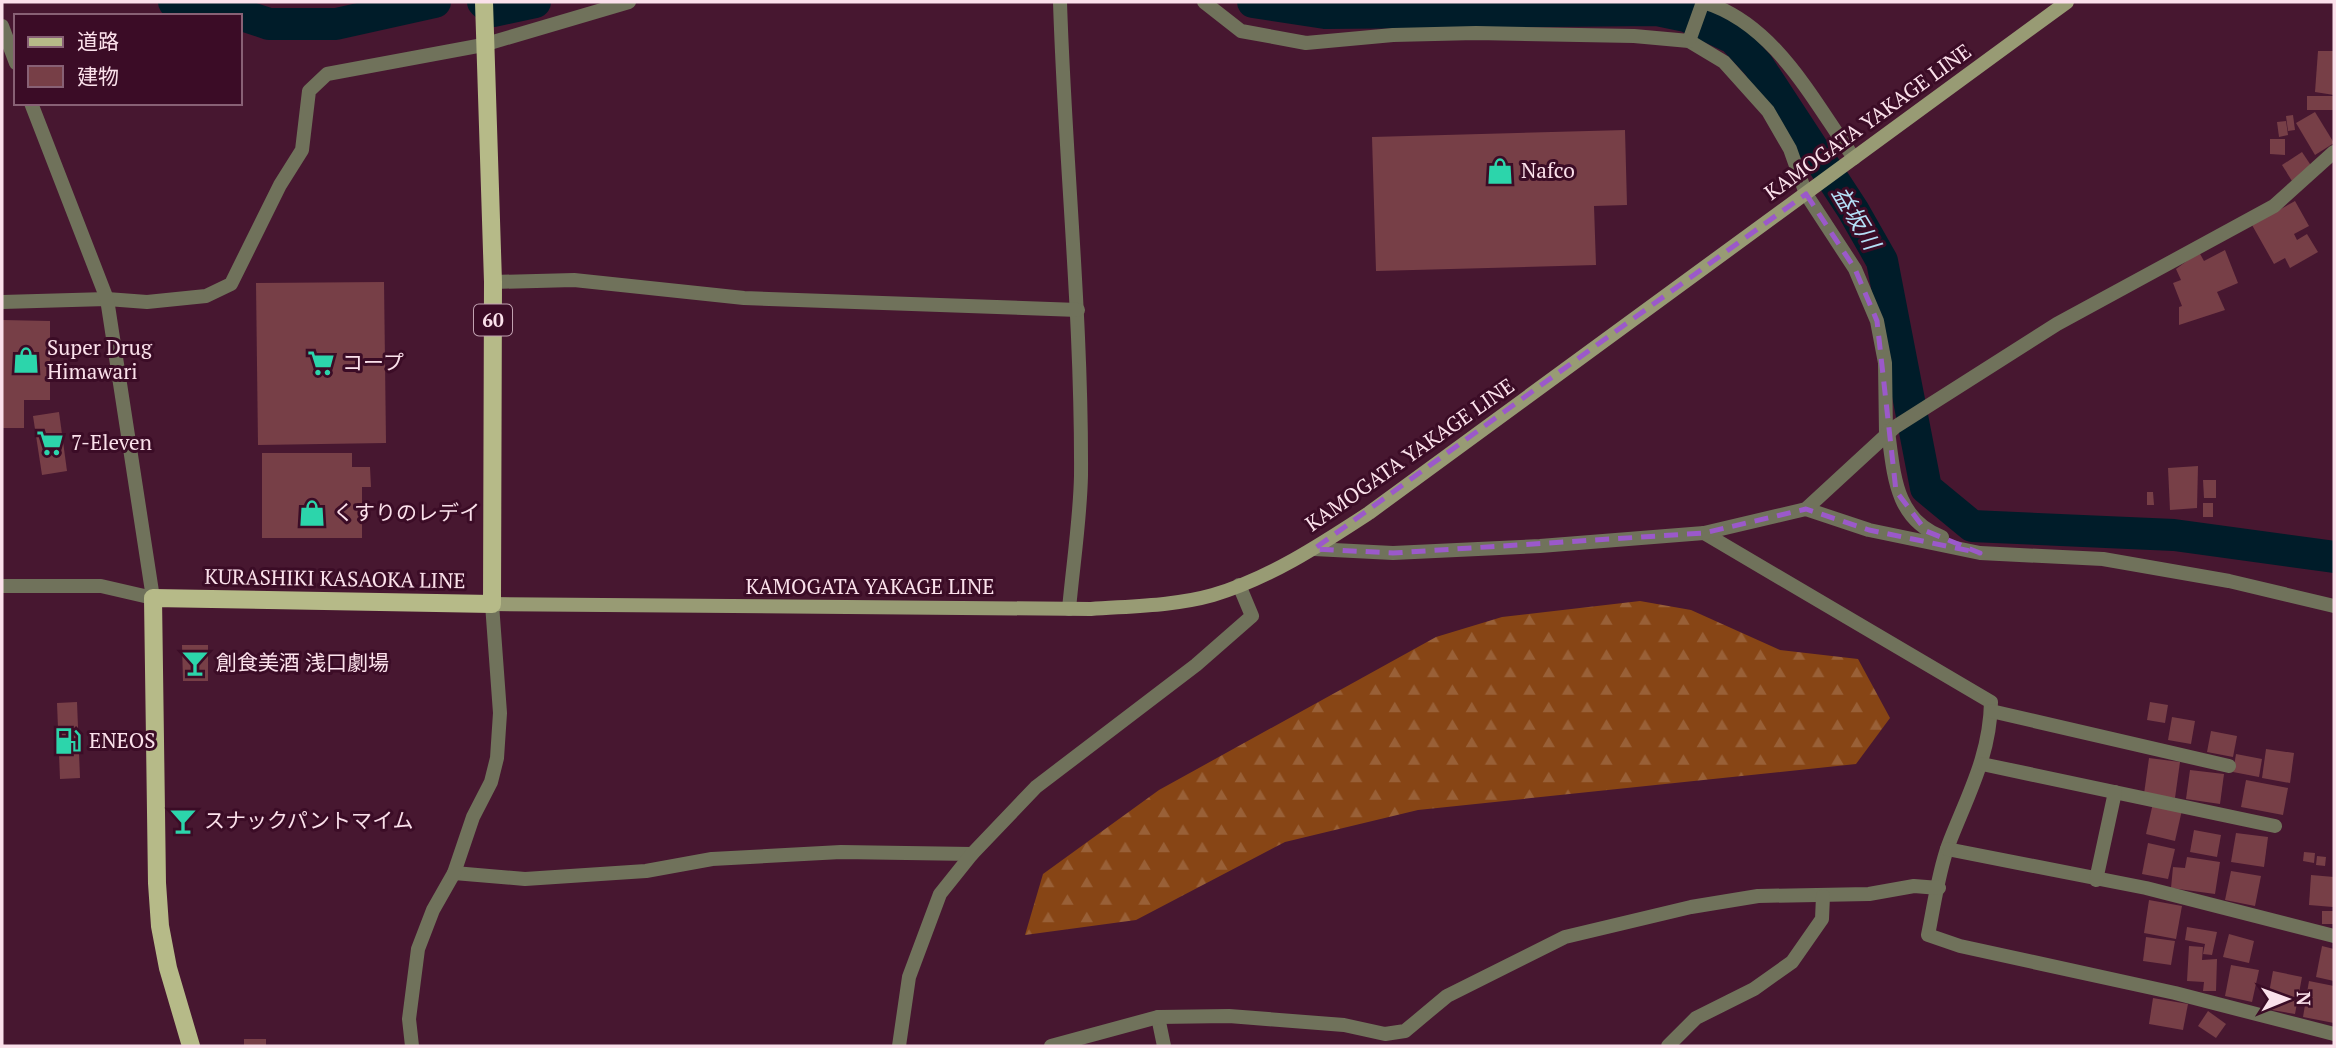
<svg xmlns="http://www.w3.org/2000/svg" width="2336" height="1048" font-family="'PT Serif','Noto Sans JP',serif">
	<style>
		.built { fill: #57213d }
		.forest { fill: url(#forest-firs) }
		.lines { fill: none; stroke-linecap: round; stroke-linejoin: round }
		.river { stroke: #001c29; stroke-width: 32 }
		.building { fill: #773f47 }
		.minor { stroke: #70725b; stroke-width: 14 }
		.tertiary { stroke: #70725b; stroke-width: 14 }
		.secondary { stroke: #989b74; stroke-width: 14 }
		.primary { stroke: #b6ba88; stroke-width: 18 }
		.marked { fill: none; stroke: #9b59ca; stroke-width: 5; stroke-dasharray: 14 9; stroke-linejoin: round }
		.labels { text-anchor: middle; stroke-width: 6; stroke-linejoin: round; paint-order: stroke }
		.shield { fill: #3b0c26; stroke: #c1a1b0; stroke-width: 2 }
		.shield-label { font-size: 19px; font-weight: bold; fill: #fbe1eb }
		.street-label { font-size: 21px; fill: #fbe1eb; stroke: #3b0c26 }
		.poi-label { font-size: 21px; fill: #fbe1eb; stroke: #3b0c26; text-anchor: start }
		.water-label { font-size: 23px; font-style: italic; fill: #b4dff6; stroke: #3b0c26 }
	</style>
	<defs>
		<pattern id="forest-firs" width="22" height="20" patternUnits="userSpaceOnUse" patternTransform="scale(1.75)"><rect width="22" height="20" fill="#874515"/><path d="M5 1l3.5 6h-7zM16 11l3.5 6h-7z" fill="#996037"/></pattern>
	</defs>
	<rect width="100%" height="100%" fill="#471730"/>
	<polygon class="built" points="1255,2 1497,2 1282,9 1263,8"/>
	<polygon class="forest" points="1640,601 1691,610 1780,650 1858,659 1890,718 1856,764 1418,810 1285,842 1136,920 1025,935 1043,874 1159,790 1436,637 1502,617"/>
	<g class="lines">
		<g class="river">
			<polyline points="174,2 230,11 269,24 336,24 435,2"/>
			<polyline points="483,2 493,11 535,2"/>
			<polyline points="1253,2 1325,13 1657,10 1686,16 1733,38 1758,65 1853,210 1882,261 1926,488 1972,526 2174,535 2334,557"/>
		</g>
	</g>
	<g class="building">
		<polygon points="2318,51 2334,51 2334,95 2315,92"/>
		<rect x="2307" y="96" width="27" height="14"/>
		<polygon points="2315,112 2334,143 2315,155 2296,123"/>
		<polygon points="2293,115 2295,130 2288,131 2286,116"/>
		<polygon points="2286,121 2288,135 2279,137 2277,122"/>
		<polygon points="1625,130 1627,205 1594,206 1596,265 1376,271 1372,137"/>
		<polygon points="2270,139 2285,139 2285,155 2270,154"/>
		<polygon points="2302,152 2312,167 2292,181 2282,165"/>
		<polygon points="2295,201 2309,226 2294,234 2297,240 2307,234 2318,252 2290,268 2285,258 2274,264 2252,225"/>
		<polygon points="2225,250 2238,283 2217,292 2225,310 2179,325 2179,307 2182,306 2173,283 2181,280 2176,269 2199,252 2204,261"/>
		<polygon points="384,282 386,443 258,445 256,283"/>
		<polygon points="2,320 50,321 50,400 24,400 24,428 2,428"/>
		<polygon points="59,412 67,471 42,475 33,416"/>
		<polygon points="262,453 352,453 352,467 370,467 371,487 362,487 362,538 262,538"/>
		<polygon points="2198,466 2197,508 2170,510 2168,468"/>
		<polygon points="2203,480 2216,480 2216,498 2204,498"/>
		<polygon points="2147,492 2153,492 2154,505 2147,505"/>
		<rect x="2203" y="503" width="10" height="14"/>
		<polygon points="182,645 208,645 208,681 183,681"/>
		<polygon points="77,702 80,778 60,779 57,703"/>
		<polygon points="2150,702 2168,705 2165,723 2147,720"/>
		<polygon points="2172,717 2195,721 2191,744 2168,740"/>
		<polygon points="2211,731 2237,736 2233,757 2207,752"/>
		<polygon points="2266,749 2294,753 2290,783 2262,778"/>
		<polygon points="2236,754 2262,759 2259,777 2233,772"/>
		<polygon points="2149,758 2180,762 2175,798 2144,794"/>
		<polygon points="2190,770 2224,774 2220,804 2186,799"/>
		<polygon points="2246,780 2288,788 2283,815 2241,807"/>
		<polygon points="2153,803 2182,810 2175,841 2146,834"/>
		<polygon points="2194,830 2221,835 2217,857 2190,852"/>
		<polygon points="2236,833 2268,837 2264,867 2231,862"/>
		<polygon points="2148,843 2175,849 2168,879 2142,874"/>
		<polygon points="2304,852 2315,853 2314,863 2303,861"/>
		<polygon points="2317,856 2326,857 2325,866 2316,865"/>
		<polygon points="2187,857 2220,862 2215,894 2171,888 2173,867 2185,868"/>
		<polygon points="2231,871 2261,876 2255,906 2225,900"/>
		<polygon points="2311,875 2334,877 2333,907 2309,905"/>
		<polygon points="2149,900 2182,906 2176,939 2144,933"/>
		<rect x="2322" y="911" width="12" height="13"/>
		<polygon points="2187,927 2217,932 2212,955 2203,954 2205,944 2185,940"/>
		<polygon points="2229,934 2254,941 2249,963 2223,957"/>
		<polygon points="2146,937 2175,941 2171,965 2143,961"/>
		<polygon points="2189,946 2203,947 2202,960 2217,959 2216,991 2203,991 2204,982 2187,981"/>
		<polygon points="2322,946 2334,949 2334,981 2316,977"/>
		<polygon points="2231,965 2259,970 2252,1002 2225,996"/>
		<polygon points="2273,971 2302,977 2295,1014 2266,1009"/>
		<polygon points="2309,981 2334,986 2334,1023 2303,1017"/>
		<polygon points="2153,998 2188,1004 2183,1030 2149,1024"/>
		<polygon points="2208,1011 2226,1024 2216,1038 2198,1026"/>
		<rect x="244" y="1039" width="22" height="7"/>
	</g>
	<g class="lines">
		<g class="minor">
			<path d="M1060,2C1065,160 1082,318 1081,476C1080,520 1073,565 1069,609"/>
			<polyline points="1204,2 1241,31 1306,43 1393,35 1476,33 1634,36 1689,41 1724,62 1768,111 1790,149 1806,194 1855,269 1877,321 1885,363 1886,434"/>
			<path d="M1703,2C1775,23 1813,101 1854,158"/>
			<polyline points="1689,41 1703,2"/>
			<polyline points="493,282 574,280 744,298 1078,310"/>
			<polyline points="2,302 107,299 147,302 206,296 231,284 280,185 302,150 309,91 327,74 483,45 629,2"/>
			<path d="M1888,431C1894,475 1895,519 1942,537"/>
			<polyline points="1806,509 1869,530 1980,553 2103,559 2229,581 2334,606"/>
			<path d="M1704,533L1991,702C1990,757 1967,796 1948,846C1938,874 1934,906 1928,935L1960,946L2175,993L2334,1034"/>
			<polyline points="1314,549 1393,553 1540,546 1704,533 1806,509 1895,427 2057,324 2274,206 2334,152"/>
			<polyline points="2,586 101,586 153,598"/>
			<polyline points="1991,711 2229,766"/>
			<polyline points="1982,764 2275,826"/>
			<polyline points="1947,849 2146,888 2334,936"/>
			<polyline points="454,873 525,879 646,871 712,859 841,852 972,854"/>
			<polyline points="2096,880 2115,792"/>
			<polyline points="1158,1017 1164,1046"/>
			<polyline points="412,1046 409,1019 418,949 433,910 454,873 473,817 491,782 497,758 500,713 492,604"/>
			<polyline points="899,1046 909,977 940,894 972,854 1036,787 1196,665 1252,616 1239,585"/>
			<polyline points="1051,1046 1158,1017 1229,1016 1344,1025 1385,1034 1405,1031 1447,996 1565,937 1691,907 1758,896 1869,894 1914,886 1939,888"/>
			<polyline points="1668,1046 1696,1018 1754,989 1792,962 1822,919 1823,896"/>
		</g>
		<g class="tertiary">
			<polyline points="2,26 16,63"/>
			<polyline points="31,103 107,299 153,598"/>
		</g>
		<path class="secondary" d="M492,604L1091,609C1131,606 1174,606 1213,595C1270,578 1320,545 1369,513L2067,2"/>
		<polyline class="primary" points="191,1046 168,968 160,926 157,883 153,598 492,604 493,282 484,2"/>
	</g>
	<path class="marked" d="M1806,194L1855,269L1877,321L1896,491L1926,531L1980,553L1869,530L1806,509L1704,533L1393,553L1314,549Z"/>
	<defs>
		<symbol id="shop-bare" viewBox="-9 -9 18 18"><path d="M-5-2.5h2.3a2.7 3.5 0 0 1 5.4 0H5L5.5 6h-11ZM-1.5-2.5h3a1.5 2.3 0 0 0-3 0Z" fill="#2cd5ab" stroke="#3b0c26" stroke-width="2.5" paint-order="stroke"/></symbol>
		<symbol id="supermarket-bare" viewBox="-9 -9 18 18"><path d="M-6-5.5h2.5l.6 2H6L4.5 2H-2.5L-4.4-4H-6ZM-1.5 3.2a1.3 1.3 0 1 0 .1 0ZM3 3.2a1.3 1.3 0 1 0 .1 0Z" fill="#2cd5ab" stroke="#3b0c26" stroke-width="2.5" paint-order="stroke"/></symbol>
		<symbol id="bar-bare" viewBox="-9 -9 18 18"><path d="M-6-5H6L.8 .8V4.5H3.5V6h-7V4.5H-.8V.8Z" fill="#2cd5ab" stroke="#3b0c26" stroke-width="2.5" paint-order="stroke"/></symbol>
		<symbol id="fuel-bare" viewBox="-9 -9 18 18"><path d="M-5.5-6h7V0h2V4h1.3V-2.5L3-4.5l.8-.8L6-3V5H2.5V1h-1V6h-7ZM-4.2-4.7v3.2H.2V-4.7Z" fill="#2cd5ab" stroke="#3b0c26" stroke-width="2.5" paint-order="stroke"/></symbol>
	</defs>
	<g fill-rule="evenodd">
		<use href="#shop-bare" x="1481" y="152" width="38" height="38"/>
		<use href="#shop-bare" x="7" y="341" width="38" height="38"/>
		<use href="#supermarket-bare" x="302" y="344" width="38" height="38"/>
		<use href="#supermarket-bare" x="31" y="424" width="38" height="38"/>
		<use href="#shop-bare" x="293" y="494" width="38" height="38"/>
		<use href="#bar-bare" x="176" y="644" width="38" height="38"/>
		<use href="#fuel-bare" x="49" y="722" width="38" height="38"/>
		<use href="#bar-bare" x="164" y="802" width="38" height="38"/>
	</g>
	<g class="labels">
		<rect class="shield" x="474" y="304.5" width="38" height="31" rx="5"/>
		<g class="shield-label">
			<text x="493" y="327">60</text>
		</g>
		<g class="street-label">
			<text transform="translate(1868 122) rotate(-36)" y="7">KAMOGATA YAKAGE LINE</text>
			<text transform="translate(1410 455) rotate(-35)" y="7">KAMOGATA YAKAGE LINE</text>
			<text transform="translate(335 579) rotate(1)" y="7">KURASHIKI KASAOKA LINE</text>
			<text x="870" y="594">KAMOGATA YAKAGE LINE</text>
		</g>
		<g class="poi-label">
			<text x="1521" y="178">Nafco</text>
			<text x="47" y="355">Super Drug<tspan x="47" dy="24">Himawari</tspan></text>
			<text x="342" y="370">コープ</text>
			<text x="71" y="450">7-Eleven</text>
			<text x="333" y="520">くすりのレデイ</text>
			<text x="216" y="670">創食美酒 浅口劇場</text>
			<text x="89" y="748">ENEOS</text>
			<text x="204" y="828">スナックパントマイム</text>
		</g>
		<g class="water-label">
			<text transform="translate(1856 218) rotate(59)" y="8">益坂川</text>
		</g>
	</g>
	<rect width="2336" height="1048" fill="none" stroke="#fbe1eb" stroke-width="7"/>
	<rect x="14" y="14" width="228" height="91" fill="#3b0c26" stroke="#886175" stroke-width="2"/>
	<rect x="28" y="37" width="35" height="10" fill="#b6ba88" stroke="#886175" stroke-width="2"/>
	<text x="77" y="49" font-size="21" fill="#fbe1eb">道路</text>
	<rect x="28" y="66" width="35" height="21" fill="#773f47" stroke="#886175" stroke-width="2"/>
	<text x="77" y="84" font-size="21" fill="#fbe1eb">建物</text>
	<g transform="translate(2287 999) rotate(89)" stroke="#3b0c26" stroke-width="5" paint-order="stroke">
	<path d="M0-5L12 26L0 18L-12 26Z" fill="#fbe1eb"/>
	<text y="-10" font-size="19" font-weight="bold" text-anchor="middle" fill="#fbe1eb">N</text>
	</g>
</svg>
